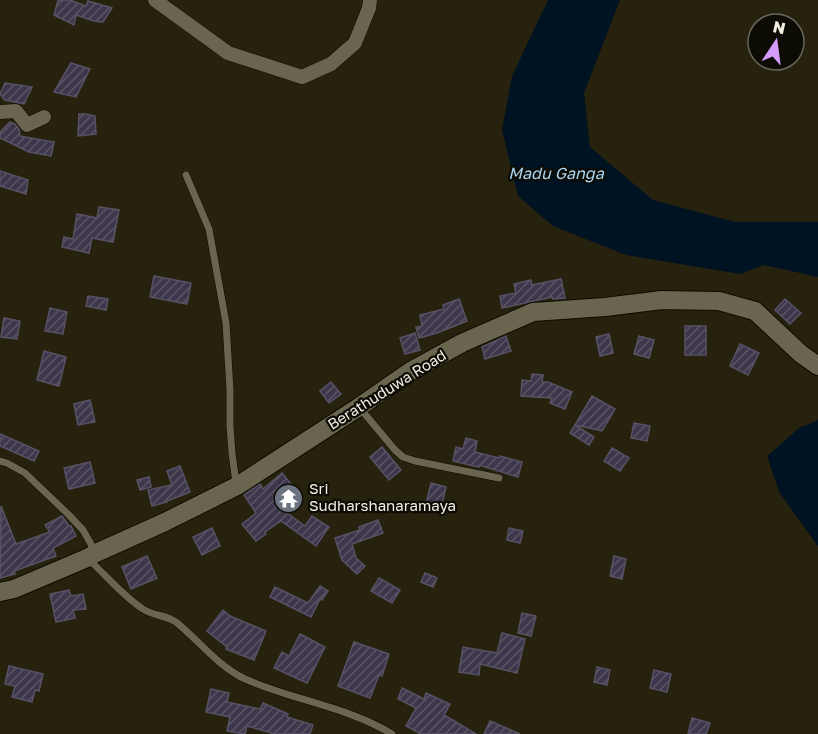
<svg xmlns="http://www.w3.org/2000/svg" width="818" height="734" font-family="'Golos Text',sans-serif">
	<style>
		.water { fill: #001323 }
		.building { fill: url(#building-hatch); stroke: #585267; stroke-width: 1.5 }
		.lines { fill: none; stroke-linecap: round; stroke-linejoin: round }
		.lane-casing { stroke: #0f0b00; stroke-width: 8 }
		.street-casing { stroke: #0f0b00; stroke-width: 15 }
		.secondary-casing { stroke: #0f0b00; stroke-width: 20 }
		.lane { stroke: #69654e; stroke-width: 7 }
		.street { stroke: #69654e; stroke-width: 14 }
		.secondary { stroke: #69654e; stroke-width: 18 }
		.labels { text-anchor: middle; stroke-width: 4.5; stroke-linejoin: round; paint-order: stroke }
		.street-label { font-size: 15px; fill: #f2f0e3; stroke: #0d0c04 }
		.poi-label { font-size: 15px; fill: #f2f0e3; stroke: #0d0c04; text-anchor: start }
		.water-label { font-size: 16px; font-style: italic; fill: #a8d5f5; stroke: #0d0c04 }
	</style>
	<defs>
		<pattern id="building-hatch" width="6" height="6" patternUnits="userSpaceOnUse" patternTransform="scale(1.5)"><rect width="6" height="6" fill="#3d374b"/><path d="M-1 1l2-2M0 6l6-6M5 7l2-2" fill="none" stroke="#5a5465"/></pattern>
	</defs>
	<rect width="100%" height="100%" fill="#26220d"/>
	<g class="water">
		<polygon points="548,0 620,0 584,93 590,147 653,200 735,222 818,222 818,277 764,265 740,274 626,255 553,226 518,196 502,130 512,76"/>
		<polygon points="818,420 818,546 779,492 767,456 799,428"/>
	</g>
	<g class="building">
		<polygon points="58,0 70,0 86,6 88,1 112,8 103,22 94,21 76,15 74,25 54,15"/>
		<polygon points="71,63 90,69 76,97 54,92"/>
		<polygon points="5,83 32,87 24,104 5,100 0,94"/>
		<polygon points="79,114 86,114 95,116 96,134 78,136"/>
		<polygon points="10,122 15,124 19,129 20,136 54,142 51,156 29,152 0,138 0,132"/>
		<polygon points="0,171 28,180 26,194 0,186"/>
		<polygon points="99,207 119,210 113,242 92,238 89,253 62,247 64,237 73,239 77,214 97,218"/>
		<polygon points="154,276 191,283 187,304 150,297"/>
		<polygon points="561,279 565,298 553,299 552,297 502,308 500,296 516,293 514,284 531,280 532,285"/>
		<polygon points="88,296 108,299 106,310 86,306"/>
		<polygon points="459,299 467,321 437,333 419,338 416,327 422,326 420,315 444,309 443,305"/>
		<polygon points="785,299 801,313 790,324 775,310"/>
		<polygon points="50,308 67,312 63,334 45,331"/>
		<polygon points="4,318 20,321 17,339 1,337"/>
		<rect x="685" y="326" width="21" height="29"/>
		<polygon points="415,333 420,350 405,354 400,338"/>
		<polygon points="609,334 613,353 600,356 596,337"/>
		<polygon points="506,336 511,351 485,359 482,347"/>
		<polygon points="639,336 654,340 649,358 634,354"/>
		<polygon points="740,344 759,353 748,375 730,366"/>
		<polygon points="44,351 66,357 59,386 37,380"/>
		<polygon points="532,374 543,375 542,382 548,382 572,392 565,409 550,403 552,398 521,396 522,380 531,381"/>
		<polygon points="331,382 341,394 329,403 320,391"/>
		<polygon points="592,396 615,409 602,431 575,425"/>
		<polygon points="90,400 95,422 78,425 74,404"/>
		<polygon points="634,423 650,426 647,441 631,438"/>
		<polygon points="575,425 594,437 589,445 570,433"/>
		<polygon points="0,434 39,451 34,461 0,446"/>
		<polygon points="466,438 477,441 475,452 499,458 500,456 522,462 518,477 479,465 479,467 453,461 456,447 463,449"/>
		<polygon points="382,447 401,470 389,480 370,457"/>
		<polygon points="612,448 629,458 620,471 604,461"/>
		<polygon points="90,462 95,483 69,489 64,468"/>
		<polygon points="180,466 190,492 167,501 167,502 152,506 148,490 172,485 167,471"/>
		<polygon points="282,473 303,499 286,512 305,526 312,516 329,527 316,546 281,521 265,532 266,534 256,541 242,524 256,513 244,495 260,484 263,489"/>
		<polygon points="149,477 151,487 140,490 137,480"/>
		<polygon points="431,483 446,487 440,512 425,508"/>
		<polygon points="1,506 16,544 50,532 45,525 62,516 69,526 71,526 76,536 53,548 56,556 14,571 15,574 0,578"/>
		<polygon points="378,520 383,533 352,544 356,558 365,566 357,574 342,560 335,538 360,530 359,527"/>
		<polygon points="212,528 220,546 202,555 193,537"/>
		<polygon points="509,528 523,531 520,543 507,540"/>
		<polygon points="147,556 157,578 131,589 122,567"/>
		<polygon points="614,556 626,559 622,579 610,576"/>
		<polygon points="425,573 437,578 433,587 421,582"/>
		<polygon points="379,578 400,590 392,603 371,591"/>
		<polygon points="320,586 328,591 322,600 320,599 311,617 270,597 275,587 308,603"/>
		<polygon points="69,590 71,596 83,594 86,609 73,610 75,618 56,622 50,594"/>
		<polygon points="223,610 230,616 266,631 254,660 226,649 227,647 207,631"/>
		<polygon points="522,613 536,616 531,636 518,633"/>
		<polygon points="502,633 525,639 517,673 480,664 479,675 459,672 463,647 497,653"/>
		<polygon points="300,634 325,647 307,683 274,668 282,652 289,656"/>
		<polygon points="354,642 389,654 382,676 379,675 370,698 338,686"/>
		<polygon points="9,666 43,674 39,691 35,690 32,702 12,697 15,686 5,684"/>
		<polygon points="597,667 610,670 607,685 594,682"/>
		<polygon points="654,670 671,674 667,692 650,688"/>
		<polygon points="402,688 424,699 426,693 450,704 444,715 476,734 421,734 406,726 416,708 398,699"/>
		<polygon points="211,689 229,693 227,702 260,709 263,703 288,714 287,717 313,725 310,734 275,734 247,726 245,734 227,731 230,717 206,712"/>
		<polygon points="692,718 710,723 706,734 688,734"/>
		<polygon points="490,721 520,734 484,734"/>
	</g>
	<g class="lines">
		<defs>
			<g id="lane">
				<polyline points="186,175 209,229 226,323 230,390 230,426 232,453 236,483"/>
				<polyline points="359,407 395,450 403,457 415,461 499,478"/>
				<polyline points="0,461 7,463 25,473 69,515 83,530 96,553"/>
				<path d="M89,560C106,575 124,597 143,609C153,616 166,615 176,622C198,640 217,665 243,678C291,700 346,706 392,734"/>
			</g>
			<g id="street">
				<polyline points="155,0 228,53 302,77 331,64 355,43 369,8 370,0"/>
				<polyline points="0,112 16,111 27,125 44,117"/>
			</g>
			<polyline id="secondary" points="0,592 14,589 87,558 96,553 165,522 237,486 359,407 411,371 462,343 533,312 605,307 662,300 719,301 755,311 801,354 818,366"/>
		</defs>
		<use href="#lane" class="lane-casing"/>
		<use href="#street" class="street-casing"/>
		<use href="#secondary" class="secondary-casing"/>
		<use href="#lane" class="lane"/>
		<use href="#street" class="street"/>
		<use href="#secondary" class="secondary"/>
	</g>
	<defs>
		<symbol id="temple-disc" viewBox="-11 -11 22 22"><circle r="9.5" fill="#6b7280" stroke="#0d0c04"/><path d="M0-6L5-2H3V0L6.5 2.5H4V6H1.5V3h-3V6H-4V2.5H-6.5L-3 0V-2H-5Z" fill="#fff"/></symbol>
	</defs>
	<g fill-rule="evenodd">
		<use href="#temple-disc" x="272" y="482" width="33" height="33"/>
	</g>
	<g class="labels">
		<g class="street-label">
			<text transform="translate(387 390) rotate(-32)" y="5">Berathuduwa Road</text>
		</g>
		<g class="poi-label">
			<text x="309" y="494">Sri<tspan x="309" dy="17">Sudharshanaramaya</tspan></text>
		</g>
		<g class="water-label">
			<text x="556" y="179">Madu Ganga</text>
		</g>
	</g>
	<g transform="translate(776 42) rotate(13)"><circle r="28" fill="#0d0c04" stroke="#69675d" stroke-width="1.5"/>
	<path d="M0-4.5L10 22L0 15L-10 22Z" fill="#d59bfa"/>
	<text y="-9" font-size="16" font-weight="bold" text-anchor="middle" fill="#f2f0e3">N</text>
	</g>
</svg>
